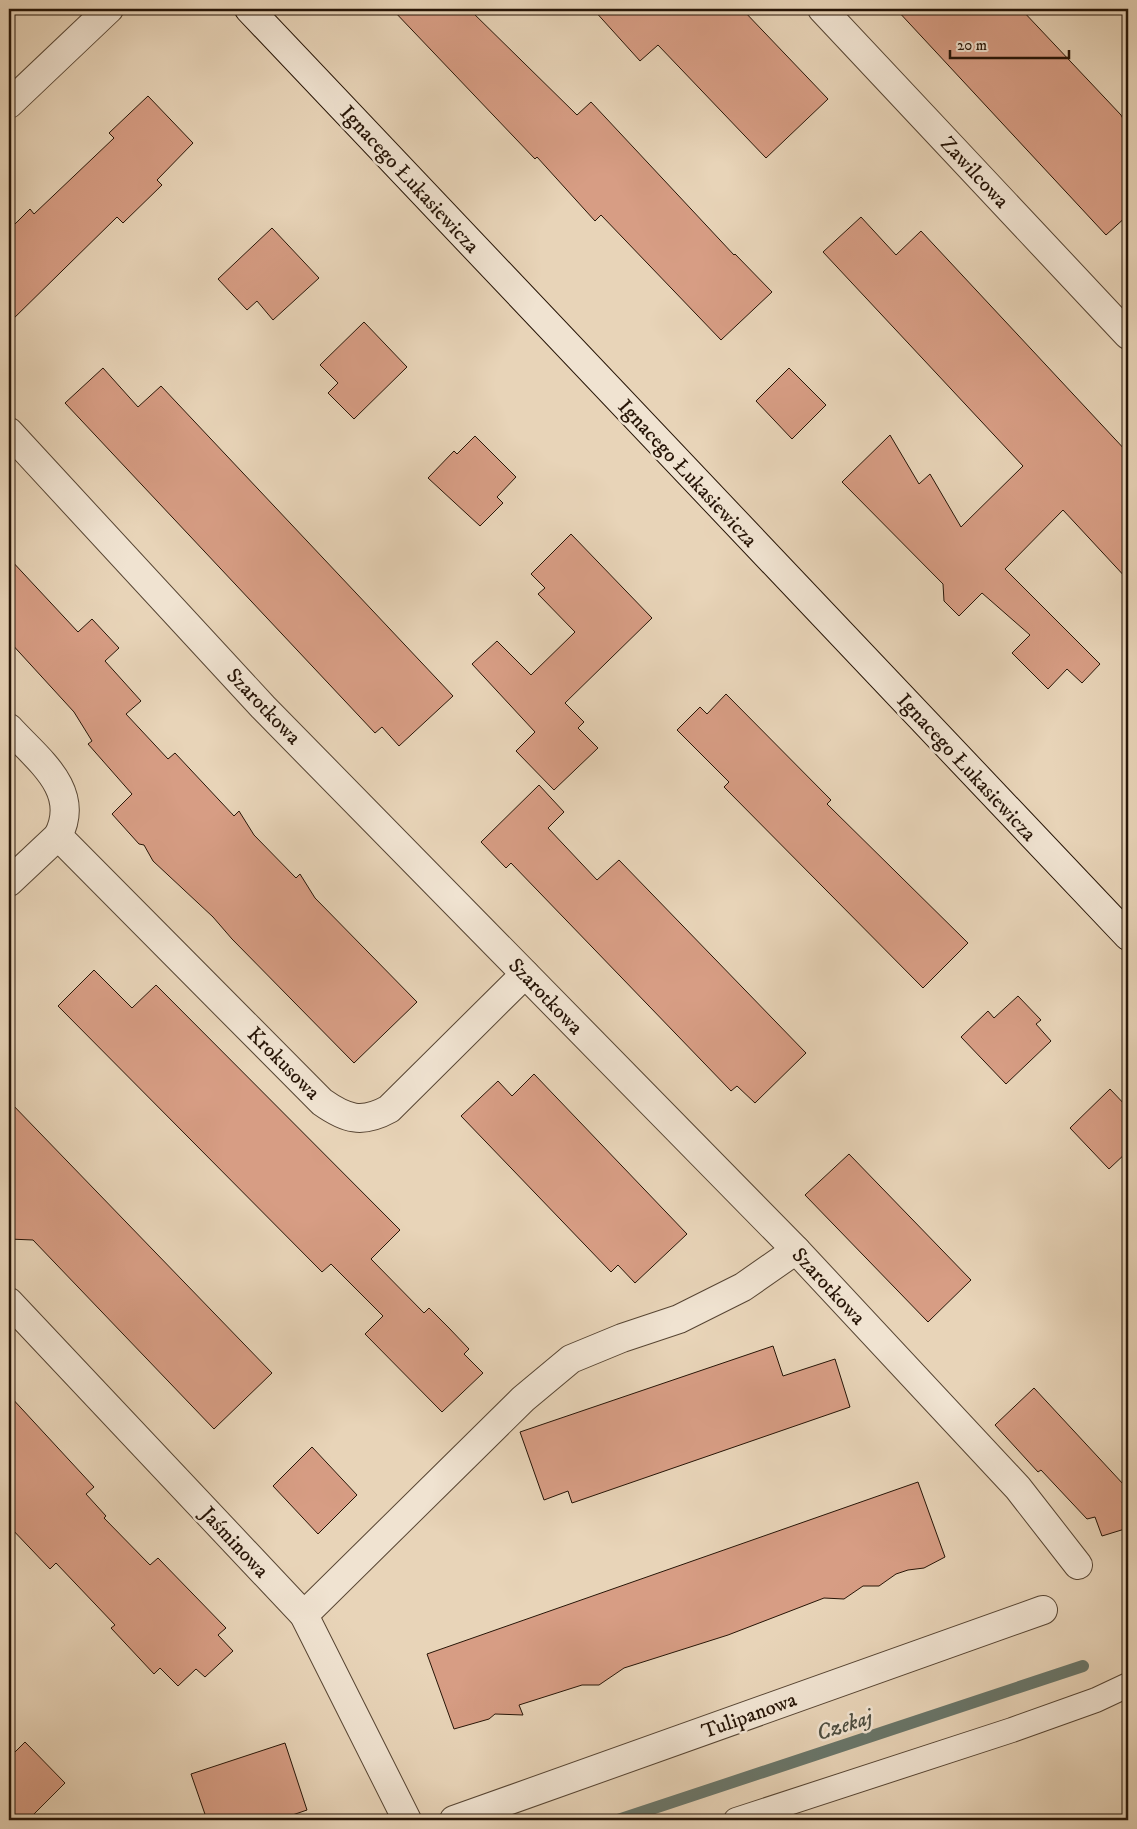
<svg xmlns="http://www.w3.org/2000/svg" width="1137" height="1829" font-family="'IM FELL DW Pica',serif">
	<style>
		.lines { fill: none; stroke-linecap: round; stroke-linejoin: round }
		.stream { stroke: #6a776b; stroke-width: 12 }
		.building { fill: #d79d84; stroke: #271507 }
		.lane-casing { stroke: #574533; stroke-width: 26 }
		.street-casing { stroke: #574533; stroke-width: 30 }
		.secondary-casing { stroke: #271507; stroke-width: 30 }
		.lane { stroke: #f0e3d1; stroke-width: 24 }
		.street { stroke: #f0e3d1; stroke-width: 28 }
		.secondary { stroke: #f0e3d1; stroke-width: 28 }
		.labels { text-anchor: middle; stroke-width: 5; stroke-linejoin: round; paint-order: stroke }
		.street-label { font-size: 21px; fill: #271507; stroke: #f0e3d1 }
		.water-label { font-size: 22px; font-style: italic; fill: #4e4e41; stroke: #f0e3d1 }
	</style>
	<rect width="100%" height="100%" fill="#e8d4b8"/>
	<filter id="stains"><feTurbulence type="fractalNoise" baseFrequency=".004" numOctaves="4"/><feColorMatrix values="0 0 0 0 .2 0 0 0 0 .09 0 0 0 0 .02 0 0 0 .5 -.17"/></filter>
	<radialGradient id="worn" r=".72"><stop offset=".6" stop-color="#630" stop-opacity="0"/><stop offset="1" stop-color="#630" stop-opacity=".3"/></radialGradient>
	<g class="lines">
		<polyline class="stream" points="618,1820 1083,1666"/>
	</g>
	<g class="building">
		<polygon points="392,9 469,9 577,115 591,102 734,255 735,254 772,292 721,340 601,215 595,221 537,157 535,159"/>
		<polygon points="593,9 742,9 828,99 766,158 658,45 640,61"/>
		<polygon points="896,9 1021,9 1121,115 1128,128 1128,215 1106,235"/>
		<polygon points="148,96 193,143 157,180 162,185 123,223 117,217 9,323 9,230 30,209 34,214 114,138 109,133"/>
		<polygon points="861,217 896,255 921,231 1128,453 1128,580 1063,510 1005,569 1100,664 1082,683 1067,669 1048,689 1012,653 1030,635 982,593 959,616 944,601 943,584 842,482 890,435 919,484 930,474 961,527 1023,466 823,252"/>
		<polygon points="272,228 319,278 273,320 257,301 247,310 218,279"/>
		<polygon points="364,322 407,367 354,419 328,393 338,383 320,365"/>
		<polygon points="103,368 138,407 161,386 453,696 399,746 382,727 375,733 65,403"/>
		<polygon points="789,368 826,405 792,439 756,401"/>
		<polygon points="475,436 516,477 497,497 503,503 480,526 428,478 454,451 457,454"/>
		<polygon points="571,534 652,618 565,703 584,722 578,728 598,748 554,790 516,751 535,732 472,664 497,641 531,675 575,632 538,594 545,588 531,574"/>
		<polygon points="9,558 78,632 92,619 119,648 105,661 141,701 126,714 168,759 175,753 234,816 239,811 254,835 296,878 300,874 315,898 417,1002 354,1063 232,939 213,917 153,861 144,845 139,844 112,814 132,794 88,744 92,741 74,712 9,641"/>
		<polygon points="726,694 831,800 827,804 968,943 923,988 724,787 729,782 677,730 700,707 707,714"/>
		<polygon points="539,785 564,812 548,828 597,880 619,860 806,1053 755,1103 737,1086 731,1091 511,863 506,868 481,842"/>
		<polygon points="94,970 132,1008 156,985 400,1230 371,1259 424,1313 429,1308 449,1328 469,1349 464,1354 483,1373 442,1412 365,1334 383,1316 331,1264 322,1272 58,1006"/>
		<polygon points="1018,996 1041,1020 1036,1024 1051,1041 1006,1084 961,1037 988,1011 994,1018"/>
		<polygon points="534,1074 687,1234 635,1283 618,1265 611,1272 461,1116 498,1081 512,1096"/>
		<polygon points="1110,1089 1128,1108 1128,1151 1109,1169 1070,1128"/>
		<polygon points="9,1101 272,1373 214,1429 33,1240 9,1239"/>
		<polygon points="849,1154 971,1280 928,1322 805,1195"/>
		<polygon points="773,1346 783,1376 835,1359 850,1407 572,1503 568,1491 544,1500 520,1432"/>
		<polygon points="1034,1388 1124,1485 1128,1498 1128,1528 1102,1536 1095,1517 1087,1519 1041,1470 1038,1472 995,1425"/>
		<polygon points="9,1395 94,1487 86,1494 106,1516 104,1518 150,1565 158,1558 226,1628 218,1635 233,1651 205,1677 196,1669 178,1686 160,1668 154,1674 111,1628 115,1625 56,1563 50,1569 9,1526"/>
		<polygon points="312,1447 357,1495 318,1534 273,1486"/>
		<polygon points="918,1482 945,1557 924,1568 908,1570 896,1574 879,1586 863,1586 844,1599 824,1598 728,1635 624,1668 599,1685 582,1685 519,1705 523,1715 495,1714 489,1719 454,1729 427,1654"/>
		<polygon points="25,1742 65,1783 28,1820 9,1820 9,1758"/>
		<polygon points="285,1743 307,1810 278,1820 207,1820 191,1774"/>
	</g>
	<g class="lines">
		<defs>
			<polyline id="lane" points="736,1820 1012,1730 1096,1700 1128,1685"/>
			<g id="street">
				<polyline points="822,9 1128,335"/>
				<polyline points="9,104 109,9"/>
				<polyline points="9,432 263,707 796,1250 1018,1488 1078,1565"/>
				<path d="M9,728C37,759 82,790 58,836L322,1102C346,1119 362,1124 389,1109L525,974"/>
				<polyline points="9,882 58,836"/>
				<polyline points="9,1302 304,1615 407,1820"/>
				<polyline points="304,1615 523,1399 571,1359 622,1338 679,1319 743,1287 796,1250"/>
				<polyline points="454,1820 1043,1610"/>
			</g>
			<polyline id="secondary" points="249,9 1128,936"/>
		</defs>
		<use href="#lane" class="lane-casing"/>
		<use href="#street" class="street-casing"/>
		<use href="#secondary" class="secondary-casing"/>
		<use href="#lane" class="lane"/>
		<use href="#street" class="street"/>
		<use href="#secondary" class="secondary"/>
	</g>
	<g class="labels">
		<g class="street-label">
			<text transform="translate(975 172) rotate(47)" y="7">Zawilcowa</text>
			<text transform="translate(410 179) rotate(47)" y="7">Ignacego Łukasiewicza</text>
			<text transform="translate(688 473) rotate(47)" y="7">Ignacego Łukasiewicza</text>
			<text transform="translate(264 706) rotate(46)" y="7">Szarotkowa</text>
			<text transform="translate(967 767) rotate(47)" y="7">Ignacego Łukasiewicza</text>
			<text transform="translate(546 996) rotate(46)" y="7">Szarotkowa</text>
			<text transform="translate(284 1063) rotate(45)" y="7">Krokusowa</text>
			<text transform="translate(829 1286) rotate(47)" y="7">Szarotkowa</text>
			<text transform="translate(235 1542) rotate(47)" y="7">Jaśminowa</text>
			<text transform="translate(749 1715) rotate(-20)" y="7">Tulipanowa</text>
		</g>
		<g class="water-label">
			<text transform="translate(844 1724) rotate(-18)" y="8">Czekaj</text>
		</g>
	</g>
	<rect width="1137" height="1829" fill="none" stroke="#e8d4b8" stroke-width="30"/>
	<rect x="10" y="10" width="1117" height="1809" fill="none" stroke="#271507" stroke-width="2.5"/>
	<rect x="15" y="15" width="1107" height="1799" fill="none" stroke="#271507"/>
	<path d="M950 50v8h119v-8" fill="none" stroke="#271507" stroke-width="2.5"/>
	<text x="957" y="50" font-size="15" fill="#271507" stroke="#f0e3d1" stroke-width="4" paint-order="stroke">20 m</text>
	<rect width="100%" height="100%" filter="url(#stains)"/>
	<rect width="100%" height="100%" fill="url(#worn)"/>
</svg>
